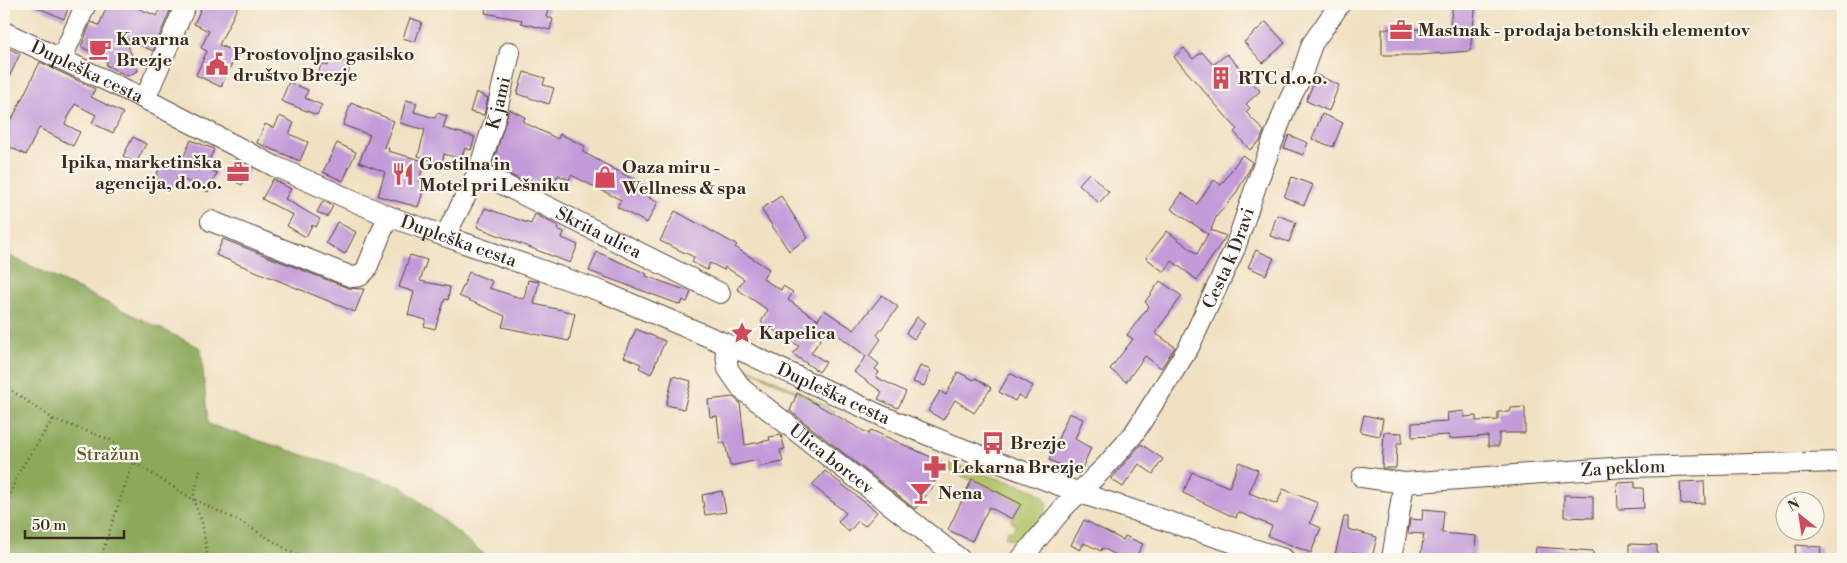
<svg xmlns="http://www.w3.org/2000/svg" width="1847" height="563" font-family="'Libre Bodoni',serif">
	<style>
		.green { fill: #b1c265; stroke: #767642 }
		.forest { fill: #8ca85a; stroke: #64693c }
		.building { fill: #c39bd9 }
		.lines { fill: none; stroke-linecap: round; stroke-linejoin: round }
		.minor-casing { stroke: #564537; stroke-width: 22 }
		.path { stroke: #564537; stroke-width: 2.5; stroke-dasharray: 1 4; stroke-linecap: butt }
		.minor { stroke: #fff; stroke-width: 20 }
		.labels { text-anchor: middle; stroke-width: 4.5; stroke-linejoin: round; paint-order: stroke }
		.poi-label { font-size: 18px; font-weight: bold; fill: #3b2a1e; stroke: #fbf7ec; text-anchor: start }
		.street-label { font-size: 18px; fill: #3b2a1e; stroke: #fbf7ec }
		.park-label { font-size: 18px; fill: #5e5833; stroke: #fbf7ec }
	</style>
	<rect width="100%" height="100%" fill="#fbf7ec"/>
	<filter id="ink" filterUnits="userSpaceOnUse"><feTurbulence type="fractalNoise" baseFrequency=".02" numOctaves="2"/><feDisplacementMap in="SourceGraphic" scale="10" xChannelSelector="R" yChannelSelector="G"/><feConvolveMatrix kernelMatrix="1 2 1 2 8 2 1 2 1" color-interpolation-filters="sRGB"/></filter>
	<filter id="wash" filterUnits="userSpaceOnUse"><feTurbulence type="fractalNoise" baseFrequency=".0096" numOctaves="4" result="noise"/><feDisplacementMap in="SourceGraphic" scale="20" xChannelSelector="R" yChannelSelector="G"/><feGaussianBlur stdDeviation="1.12" result="paint"/><feColorMatrix in="noise" values="0 0 0 0 0 0 0 0 0 0 0 0 0 0 0 0 0 1.4 0 .05"/><feComposite in="paint" operator="in"/></filter>
	<g filter="url(#wash)">
		<rect width="100%" height="100%" fill="#f1e1c3"/>
		<g class="green">
			<polygon points="742,365 807,395 835,412 752,371 745,377 738,367"/>
			<polygon points="951,463 1034,490 1043,496 1047,505 1045,512 1023,542 1018,543 1005,537 1008,530 1013,532 1016,524 1011,522 1020,504 948,469"/>
		</g>
		<polygon class="forest" points="4,253 201,348 208,424 402,487 490,559 4,559"/>
		<g id="blocks">
			<g class="building">
				<polygon points="30,4 70,4 64,19"/>
				<polygon points="108,4 127,4 157,16 162,4 173,4 153,51 125,38 138,71 127,76 106,65 108,59 81,47 91,22 99,25"/>
				<polygon points="203,4 239,4 219,45 237,53 221,87 196,75 207,51 201,48 209,31 194,24"/>
				<polygon points="486,4 550,4 546,17 553,19 550,30 521,23 522,20 485,13"/>
				<polygon points="1453,4 1476,4 1470,51 1420,55 1382,55 1382,29 1420,29 1420,33 1449,32"/>
				<polygon points="410,18 422,22 415,42 403,38"/>
				<polygon points="1266,22 1285,43 1263,63 1244,42"/>
				<polygon points="4,46 20,54 4,88"/>
				<polygon points="1184,48 1193,59 1202,52 1213,65 1227,54 1260,91 1246,104 1250,108 1246,112 1264,131 1260,141 1250,150 1234,132 1237,129 1174,57"/>
				<polygon points="330,58 351,63 345,86 317,79 321,64 328,66"/>
				<polygon points="40,62 95,89 91,97 123,113 113,133 92,123 96,115 75,104 65,124 80,132 73,146 39,128 26,155 4,144 4,115 12,119"/>
				<polygon points="524,72 545,78 543,85 554,88 549,104 517,94"/>
				<polygon points="1317,75 1339,85 1329,111 1306,101"/>
				<polygon points="289,82 308,90 305,98 322,105 317,115 281,101"/>
				<polygon points="476,92 488,98 484,115 470,112"/>
				<polygon points="406,100 417,103 414,112 435,118 437,113 447,116 443,128 475,137 471,150 465,148 461,159 444,154 442,163 418,156 425,130 400,123"/>
				<polygon points="351,103 394,121 384,147 389,148 388,151 424,161 419,181 426,182 418,207 378,196 385,172 359,162 370,135 343,125"/>
				<polygon points="509,109 525,117 523,122 558,139 560,134 585,146 583,152 653,190 649,198 658,202 647,223 617,207 621,200 571,175 569,180 558,175 550,189 527,178 525,182 492,166"/>
				<polygon points="1322,114 1343,123 1333,147 1312,139"/>
				<polygon points="280,116 294,123 289,134 308,142 300,161 257,143 265,124 274,128"/>
				<polygon points="1289,135 1308,143 1303,155 1284,148"/>
				<polygon points="133,137 146,144 136,163 123,156"/>
				<polygon points="191,140 214,149 206,168 217,173 208,192 178,177 172,188 154,180 164,159 179,167"/>
				<polygon points="337,143 356,152 343,181 323,172"/>
				<polygon points="1242,155 1252,162 1249,170 1235,195 1216,217 1211,230 1226,236 1197,280 1172,261 1164,272 1146,258 1167,231 1197,254 1208,234 1171,209 1182,193 1197,204 1214,180 1221,185"/>
				<polygon points="235,160 250,168 242,185 226,177"/>
				<polygon points="1089,173 1109,192 1099,203 1079,184"/>
				<polygon points="1292,177 1313,185 1304,205 1284,197"/>
				<polygon points="273,179 291,189 285,199 320,219 316,227 312,225 306,237 287,226 293,215 262,199"/>
				<polygon points="781,196 808,238 789,251 761,209"/>
				<polygon points="323,201 333,206 327,217 317,212"/>
				<polygon points="485,208 531,224 535,214 558,226 557,229 564,232 562,238 578,245 570,263 477,227"/>
				<polygon points="675,211 737,245 735,247 769,269 763,279 781,290 783,286 793,292 788,300 818,320 824,310 854,330 882,295 898,307 877,335 881,339 869,356 879,364 875,369 879,372 876,377 906,392 898,408 878,399 882,392 854,372 866,356 838,335 827,330 811,353 826,362 819,372 793,354 799,346 761,322 768,310 737,289 744,279 725,267 724,270 710,263 707,270 692,262 694,257 660,241"/>
				<polygon points="1277,215 1296,222 1289,242 1270,236"/>
				<polygon points="337,222 356,232 345,254 326,243"/>
				<polygon points="223,239 348,288 364,289 355,312 216,255"/>
				<polygon points="1256,250 1274,258 1266,275 1248,267"/>
				<polygon points="597,252 647,274 646,276 691,292 687,302 683,300 681,305 589,271"/>
				<polygon points="410,255 427,260 420,281 450,287 448,300 445,299 435,329 424,326 426,320 408,315 414,292 399,287"/>
				<polygon points="469,272 492,281 489,288 524,299 528,280 539,282 534,304 575,313 569,341 502,327 505,316 459,296"/>
				<polygon points="1160,281 1182,296 1155,333 1175,347 1161,368 1145,356 1126,382 1110,369 1133,339 1127,335 1149,306 1145,302"/>
				<polygon points="917,317 925,323 914,339 906,333"/>
				<polygon points="636,329 665,341 651,374 639,368 641,364 624,357"/>
				<polygon points="920,366 931,370 924,386 913,382"/>
				<polygon points="958,372 974,380 976,378 991,388 974,413 955,400 943,420 928,411 940,391 946,395"/>
				<polygon points="1010,373 1033,386 1025,399 1018,395 1015,401 999,392"/>
				<polygon points="673,376 691,381 684,409 666,405"/>
				<polygon points="797,393 869,434 871,430 942,462 932,488 915,509 790,411"/>
				<polygon points="733,397 740,403 745,445 770,440 769,437 781,435 785,449 780,450 783,462 759,467 758,460 730,466 725,443 720,443 717,416 710,417 708,400"/>
				<polygon points="1525,407 1525,433 1499,433 1499,446 1488,446 1488,436 1449,439 1449,435 1412,437 1412,423 1448,421 1447,413 1464,411 1464,417 1476,416 1476,421 1498,420 1498,412 1510,412 1511,408"/>
				<polygon points="1069,413 1083,419 1075,439 1091,448 1080,473 1049,460"/>
				<polygon points="1364,415 1383,419 1380,436 1360,432"/>
				<polygon points="1384,432 1402,433 1402,443 1397,443 1396,468 1382,468"/>
				<polygon points="1141,444 1163,459 1153,474 1139,464 1123,487 1111,479"/>
				<polygon points="1239,462 1258,470 1249,493 1277,504 1283,489 1318,503 1310,523 1321,528 1311,553 1268,536 1272,526 1238,512 1236,518 1183,493 1192,472 1229,487"/>
				<polygon points="825,471 877,512 865,526 858,521 849,532 838,522 846,513 812,485"/>
				<polygon points="972,479 1021,504 1012,519 989,507 972,541 948,530"/>
				<polygon points="1704,481 1705,503 1681,504 1680,482"/>
				<polygon points="1635,482 1635,488 1643,488 1644,508 1618,509 1617,483"/>
				<polygon points="722,491 726,512 705,515 702,495"/>
				<polygon points="1564,495 1593,496 1593,518 1564,517"/>
				<polygon points="1423,509 1444,511 1442,533 1476,536 1475,559 1420,559 1424,534 1408,533 1410,519 1422,520"/>
				<polygon points="1344,517 1348,517 1348,529 1377,537 1372,557 1353,552 1351,559 1335,555"/>
				<polygon points="1084,520 1123,540 1125,536 1143,544 1135,559 1125,559 1102,548 1101,551 1084,543 1080,550 1071,545"/>
				<polygon points="1629,544 1657,545 1657,559 1629,559"/>
				<polygon points="1796,545 1821,547 1820,559 1795,559"/>
				<polygon points="1536,547 1593,551 1593,559 1535,559"/>
			</g>
		</g>
	</g>
	<g filter="url(#ink)">
		<use href="#blocks" fill-opacity="0" stroke="#564537" stroke-width="1"/>
		<g class="lines">
			<defs>
				<g id="minor">
					<path id="s1" d="M4,32L145,99L274,166L388,216L603,292L740,350L882,416L950,444L1080,493L1284,559"/>
					<polyline points="62,58 86,4"/>
					<polyline points="145,99 186,4"/>
					<path id="s2" d="M478,172L720,293"/>
					<polyline points="211,221 352,277 360,276 366,270 388,216"/>
					<path id="s3" d="M445,236L478,172L495,119L510,52"/>
					<path id="s4" d="M725,345L728,369L742,389L960,559"/>
					<path id="s5" d="M1362,477L1404,483L1626,467L1843,462"/>
					<path id="s6" d="M1021,559L1065,506L1104,468L1133,435L1189,347L1235,248L1257,183L1285,109L1301,77L1312,44L1340,4"/>
					<polyline points="1392,559 1404,483"/>
				</g>
			</defs>
			<use href="#minor" class="minor-casing"/>
			<g class="path">
				<polyline points="4,385 53,419 111,440 133,462 193,499 241,522 303,559"/>
				<polyline points="200,470 193,499 202,522 208,559"/>
				<polyline points="4,513 17,475 53,419"/>
				<polyline points="100,559 133,462"/>
			</g>
			<use href="#minor" class="minor"/>
		</g>
	</g>
	<defs>
		<symbol id="office-bare" viewBox="-9 -9 18 18"><path d="M-6-3h4V-5.5h4V-3h4V5H-6ZM-1-4.5V-3h2v-1.5ZM-6 0V1H6V0Z" fill="#d1495b" stroke="#fbf7ec" stroke-width="2.5" paint-order="stroke"/></symbol>
		<symbol id="cafe-bare" viewBox="-9 -9 18 18"><path d="M-5.5-4.5H6V0H3Q3 3.5 0 3.5H-2.5Q-5.5 3.5-5.5 0ZM3-3.2v2h1.7v-2ZM-6 4.5H4V6H-6Z" fill="#d1495b" stroke="#fbf7ec" stroke-width="2.5" paint-order="stroke"/></symbol>
		<symbol id="civic-bare" viewBox="-9 -9 18 18"><path d="M-.6-6.5H3V-4.5H.6V-3L4-1V1h2V6H-6V1h2V-1L-.6-3ZM-1.2 2.5V6h2.4V2.5Z" fill="#d1495b" stroke="#fbf7ec" stroke-width="2.5" paint-order="stroke"/></symbol>
		<symbol id="building-bare" viewBox="-9 -9 18 18"><path d="M-4-6H4V6H1V3H-1V6H-4ZM-2.5-4.3h1.7v1.8h-1.7ZM.8-4.3h1.7v1.8H.8ZM-2.5-1h1.7V.8h-1.7ZM.8-1h1.7V.8H.8Z" fill="#d1495b" stroke="#fbf7ec" stroke-width="2.5" paint-order="stroke"/></symbol>
		<symbol id="restaurant-bare" viewBox="-9 -9 18 18"><path d="M-5-6h1v4h1v-4h1v4h1v-4h1v5L-1.5 .5V6h-2V.5L-5-1ZM5-6V6H3V1.5H1.5Q1.5-4 5-6Z" fill="#d1495b" stroke="#fbf7ec" stroke-width="2.5" paint-order="stroke"/></symbol>
		<symbol id="shop-bare" viewBox="-9 -9 18 18"><path d="M-5-2.5h2.3a2.7 3.5 0 0 1 5.4 0H5L5.5 6h-11ZM-1.5-2.5h3a1.5 2.3 0 0 0-3 0Z" fill="#d1495b" stroke="#fbf7ec" stroke-width="2.5" paint-order="stroke"/></symbol>
		<symbol id="sight-bare" viewBox="-9 -9 18 18"><path d="M0-6L1.8-2.2L6-1.7L2.9 1.2L3.7 5.4L0 3.3L-3.7 5.4L-2.9 1.2L-6-1.7L-1.8-2.2Z" fill="#d1495b" stroke="#fbf7ec" stroke-width="2.5" paint-order="stroke"/></symbol>
		<symbol id="bus-bare" viewBox="-9 -9 18 18"><path d="M-5-6H5V4H4V6H2V4H-2V6H-4V4H-5ZM-3.5-4V0h7V-4ZM-3.5 1.2v1.5H-2V1.2ZM2 1.2v1.5H3.5V1.2Z" fill="#d1495b" stroke="#fbf7ec" stroke-width="2.5" paint-order="stroke"/></symbol>
		<symbol id="pharmacy-bare" viewBox="-9 -9 18 18"><path d="M-2-6h4v4h4v4h-4v4h-4v-4h-4v-4h4Z" fill="#d1495b" stroke="#fbf7ec" stroke-width="2.5" paint-order="stroke"/></symbol>
		<symbol id="bar-bare" viewBox="-9 -9 18 18"><path d="M-6-5H6L.8 .8V4.5H3.5V6h-7V4.5H-.8V.8Z" fill="#d1495b" stroke="#fbf7ec" stroke-width="2.5" paint-order="stroke"/></symbol>
	</defs>
	<g fill-rule="evenodd">
		<use href="#office-bare" x="1385" y="14" width="32" height="32"/>
		<use href="#cafe-bare" x="84" y="33" width="32" height="32"/>
		<use href="#civic-bare" x="201" y="48" width="32" height="32"/>
		<use href="#building-bare" x="1205" y="62" width="32" height="32"/>
		<use href="#office-bare" x="222" y="156" width="32" height="32"/>
		<use href="#restaurant-bare" x="387" y="158" width="32" height="32"/>
		<use href="#shop-bare" x="589" y="161" width="32" height="32"/>
		<use href="#sight-bare" x="726" y="317" width="32" height="32"/>
		<use href="#bus-bare" x="977" y="427" width="32" height="32"/>
		<use href="#pharmacy-bare" x="919" y="451" width="32" height="32"/>
		<use href="#bar-bare" x="905" y="477" width="32" height="32"/>
	</g>
	<g class="labels">
		<g class="poi-label">
			<text x="1418" y="36">Mastnak - prodaja betonskih elementov</text>
			<text x="116" y="45">Kavarna<tspan x="116" dy="21">Brezje</tspan></text>
			<text x="233" y="60">Prostovoljno gasilsko<tspan x="233" dy="21">društvo Brezje</tspan></text>
			<text x="1238" y="84">RTC d.o.o.</text>
			<text x="222" y="168" text-anchor="end">Ipika, marketinška<tspan x="222" dy="21">agencija, d.o.o.</tspan></text>
			<text x="419" y="170">Gostilna in<tspan x="419" dy="21">Motel pri Lešniku</tspan></text>
			<text x="622" y="173">Oaza miru -<tspan x="622" dy="21">Wellness &amp; spa</tspan></text>
			<text x="759" y="339">Kapelica</text>
			<text x="1010" y="449">Brezje</text>
			<text x="952" y="473">Lekarna Brezje</text>
			<text x="938" y="499">Nena</text>
		</g>
		<g class="street-label">
			<text dy="6" stroke="none"><textPath href="#s1" startOffset="92">Dupleška cesta</textPath></text>
			<text dy="6" stroke="none"><textPath href="#s3" startOffset="144">K jami</textPath></text>
			<text dy="6" stroke="none"><textPath href="#s2" startOffset="135">Skrita ulica</textPath></text>
			<text dy="6" stroke="none"><textPath href="#s1" startOffset="501">Dupleška cesta</textPath></text>
			<text dy="6" stroke="none"><textPath href="#s6" startOffset="369">Cesta k Dravi</textPath></text>
			<text dy="6" stroke="none"><textPath href="#s1" startOffset="906">Dupleška cesta</textPath></text>
			<text dy="6" stroke="none"><textPath href="#s4" startOffset="162">Ulica borcev</textPath></text>
			<text dy="6" stroke="none"><textPath href="#s5" startOffset="262">Za peklom</textPath></text>
		</g>
		<g class="park-label">
			<text x="108" y="460">Stražun</text>
		</g>
	</g>
	<rect width="1847" height="563" fill="none" stroke="#fbf7ec" stroke-width="20"/>
	<g transform="translate(1800 516) rotate(330)"><circle r="24" fill="#fbf7ec" stroke="#aea59a"/>
	<path d="M0-4L9 19L0 12L-9 19Z" fill="#d1495b"/>
	<text y="-8" font-size="14" font-weight="bold" text-anchor="middle" fill="#3b2a1e">N</text>
	</g>
	<path d="M25 530v8h99v-8" fill="none" stroke="#3b2a1e" stroke-width="2.5"/>
	<text x="32" y="530" font-size="15" fill="#3b2a1e" stroke="#fbf7ec" stroke-width="4" paint-order="stroke">50 m</text>
</svg>
